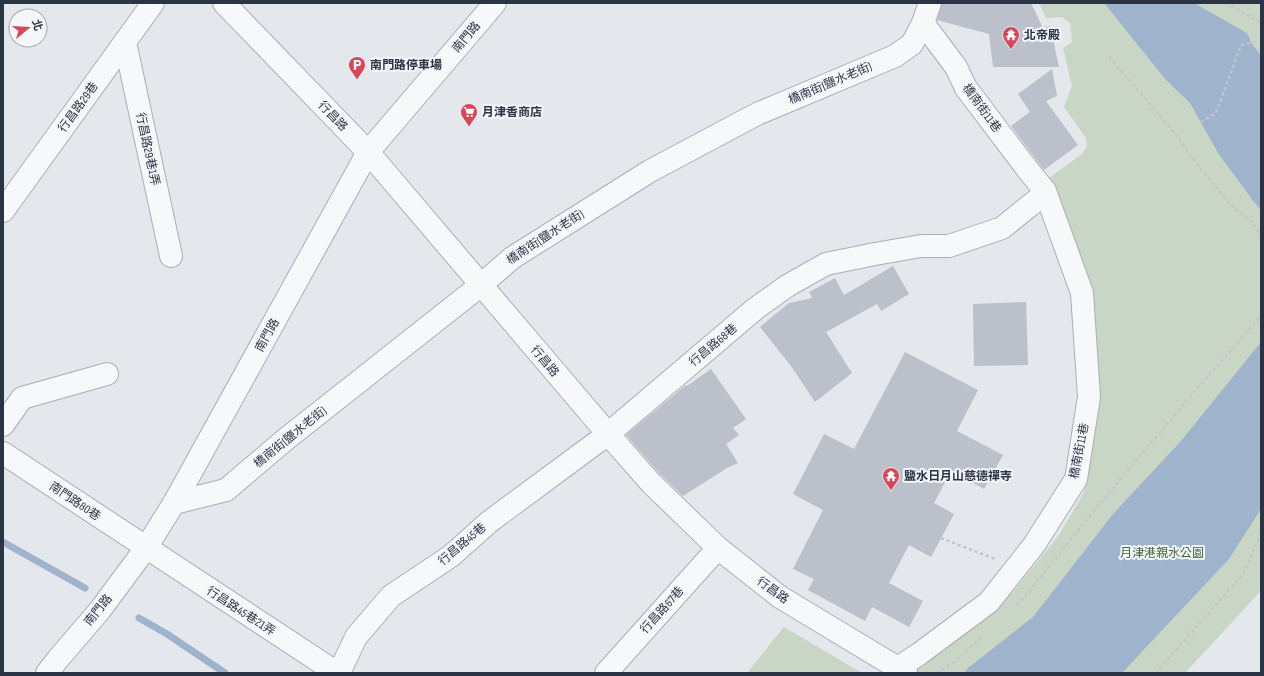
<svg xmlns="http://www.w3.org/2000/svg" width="1264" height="676" font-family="'Sofia Sans Condensed','Noto Sans TC',sans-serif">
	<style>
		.green { fill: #c9d6c5 }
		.water { fill: #9fb4cc }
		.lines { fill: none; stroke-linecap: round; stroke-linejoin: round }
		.stream { stroke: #9fb4cc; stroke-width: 7 }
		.building { fill: #bbc0ca }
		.minor-casing { stroke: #a9aeb7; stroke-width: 24 }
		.path { stroke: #c2c5cb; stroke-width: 2.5; stroke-dasharray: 3 3; stroke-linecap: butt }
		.minor { stroke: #f7f8fa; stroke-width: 22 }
		.labels { text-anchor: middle; stroke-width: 4; stroke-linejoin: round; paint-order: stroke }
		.poi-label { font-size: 12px; font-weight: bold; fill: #2b3445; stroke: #f4f6f9; text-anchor: start }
		.street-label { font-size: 12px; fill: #2b3445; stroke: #f4f6f9 }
		.park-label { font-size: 12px; fill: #3f6138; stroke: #f4f6f9 }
	</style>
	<rect width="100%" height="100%" fill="#e4e7ec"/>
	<g class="green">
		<polygon points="1039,3 1261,4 1261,587 1259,593 1185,673 904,673 1013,592 1059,535 1084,492 1099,411 1087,277 1066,227 1049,178 1082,154 1087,146 1086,138 1064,107 1072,86 1063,48 1072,42 1070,23 1062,17 1046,18"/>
		<polygon points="784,627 862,673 747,673"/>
	</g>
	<g class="water">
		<polygon points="1104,3 1194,3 1247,33 1252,44 1261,55 1261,210 1254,202 1218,153 1190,103 1166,80"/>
		<polygon points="1261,342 1261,509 1229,559 1122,673 964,673 968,668 1033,617 1113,514 1181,441"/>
	</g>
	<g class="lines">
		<g class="stream">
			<polyline points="3,542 85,588"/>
			<polyline points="139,618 167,634 225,673"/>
		</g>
	</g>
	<g class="building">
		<polygon points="942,3 1031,3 1043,28 1050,26 1059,67 993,67 989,34 937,20"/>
		<polygon points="1052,69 1057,96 1046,101 1078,145 1044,170 1011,126 1030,112 1018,94"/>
		<polygon points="893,266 909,294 881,311 877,304 826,332 852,373 815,402 791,366 760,327 789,303 812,298 809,292 835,278 844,295"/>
		<polygon points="1026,302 1028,365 974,366 973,304"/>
		<polygon points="905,352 978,390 957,431 1003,455 984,489 951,471 934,503 954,514 931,557 909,545 889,583 923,601 909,627 872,607 865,621 808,590 814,579 793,569 823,510 793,494 824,434 854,449"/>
		<polygon points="711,369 746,419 733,428 739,435 726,444 738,463 727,468 683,496 660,474 626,435 686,385 687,386"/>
	</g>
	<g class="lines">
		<defs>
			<g id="minor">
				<polyline points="224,3 368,152 608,434 651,483 718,548 780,597 906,673"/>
				<polyline points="125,42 171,256"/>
				<polyline points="3,211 153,3"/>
				<polyline points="3,425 22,398 107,374"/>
				<polyline points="3,453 337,673"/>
				<polyline points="174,503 226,490 286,439 481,285 512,258 650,171 757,114 895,56 912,44 923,23 930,3"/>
				<polyline points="898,668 919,654 989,602 1034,545 1076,479 1089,397 1082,293 1045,191 1028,170 966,88 956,67 923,23"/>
				<polyline points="47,673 58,659 100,610 146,548 174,503 368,152 495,3"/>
				<polyline points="339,673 356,637 391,596 451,556 489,522 608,434 755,309 787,286 826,264 875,254 921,246 949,246 1002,228 1038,199 1045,191"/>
				<polyline points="606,673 718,548"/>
			</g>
		</defs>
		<use href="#minor" class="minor-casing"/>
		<g class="path">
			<polyline points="1226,3 1261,23"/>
			<polyline points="1109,57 1174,132 1197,164 1231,205 1252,222 1261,236"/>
			<polyline points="1201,122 1216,113 1241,45 1256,42"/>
			<polyline points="941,538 995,559"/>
			<polyline points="1017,605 1022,600 1096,508 1184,404 1261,316"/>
			<polyline points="937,673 952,664 982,637"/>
			<polyline points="1156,673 1244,573 1261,533"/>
		</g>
		<use href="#minor" class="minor"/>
	</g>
	<defs>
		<symbol id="temple-pin" viewBox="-11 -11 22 30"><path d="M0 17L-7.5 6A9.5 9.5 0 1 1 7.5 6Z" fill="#d1495b" stroke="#f4f6f9"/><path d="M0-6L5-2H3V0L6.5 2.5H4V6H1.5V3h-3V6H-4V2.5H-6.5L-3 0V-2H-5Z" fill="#fff"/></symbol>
		<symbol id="parking-pin" viewBox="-11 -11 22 30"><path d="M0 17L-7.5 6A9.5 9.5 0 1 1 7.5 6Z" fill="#d1495b" stroke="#f4f6f9"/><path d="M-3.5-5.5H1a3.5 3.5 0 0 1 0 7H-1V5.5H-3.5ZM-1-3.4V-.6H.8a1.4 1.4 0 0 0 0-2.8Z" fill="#fff"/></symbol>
		<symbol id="supermarket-pin" viewBox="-11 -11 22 30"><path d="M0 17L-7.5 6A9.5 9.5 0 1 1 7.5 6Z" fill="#d1495b" stroke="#f4f6f9"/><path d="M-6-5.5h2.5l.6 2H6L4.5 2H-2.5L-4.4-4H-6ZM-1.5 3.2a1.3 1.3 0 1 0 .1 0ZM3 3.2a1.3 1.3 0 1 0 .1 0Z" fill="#fff"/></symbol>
	</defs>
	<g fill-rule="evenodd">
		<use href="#temple-pin" x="1001" y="25" width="20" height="27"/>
		<use href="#parking-pin" x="347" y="55" width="20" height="27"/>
		<use href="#supermarket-pin" x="459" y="102" width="20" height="27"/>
		<use href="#temple-pin" x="881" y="466" width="20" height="27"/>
	</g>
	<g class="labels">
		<g class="poi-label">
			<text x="1024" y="39">北帝殿</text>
			<text x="370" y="69">南門路停車場</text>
			<text x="482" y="116">月津香商店</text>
			<text x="904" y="480">鹽水日月山慈德禪寺</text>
		</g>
		<g class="street-label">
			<text transform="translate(466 37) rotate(-50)" y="4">南門路</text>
			<text transform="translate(830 83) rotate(-23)" y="4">橋南街(鹽水老街)</text>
			<text transform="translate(78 107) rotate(-54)" y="4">行昌路29巷</text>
			<text transform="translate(982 108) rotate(54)" y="4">橋南街11巷</text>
			<text transform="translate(333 116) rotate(46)" y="4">行昌路</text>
			<text transform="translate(148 149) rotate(78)" y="4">行昌路29巷1弄</text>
			<text transform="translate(545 237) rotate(-33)" y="4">橋南街(鹽水老街)</text>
			<text transform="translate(267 335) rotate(-61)" y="4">南門路</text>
			<text transform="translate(713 345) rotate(-40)" y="4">行昌路68巷</text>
			<text transform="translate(545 361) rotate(50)" y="4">行昌路</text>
			<text transform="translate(290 437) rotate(-39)" y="4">橋南街(鹽水老街)</text>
			<text transform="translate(1079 451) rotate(-79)" y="4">橋南街11巷</text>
			<text transform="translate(75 501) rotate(34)" y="4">南門路80巷</text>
			<text transform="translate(462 544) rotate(-40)" y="4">行昌路45巷</text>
			<text transform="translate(773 590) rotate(36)" y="4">行昌路</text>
			<text transform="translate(98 610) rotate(-51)" y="4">南門路</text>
			<text transform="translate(662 610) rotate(-48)" y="4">行昌路67巷</text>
			<text transform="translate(241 611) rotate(33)" y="4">行昌路45巷21弄</text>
		</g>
		<g class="park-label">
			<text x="1162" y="557">月津港親水公園</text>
		</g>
	</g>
	<rect width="1264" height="676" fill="none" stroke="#2b3445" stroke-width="8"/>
	<g transform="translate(28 28) rotate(72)"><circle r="19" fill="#f4f6f9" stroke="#a4a8b1"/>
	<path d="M0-3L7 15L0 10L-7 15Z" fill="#d1495b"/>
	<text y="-6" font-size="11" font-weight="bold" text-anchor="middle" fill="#2b3445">北</text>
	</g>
</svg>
